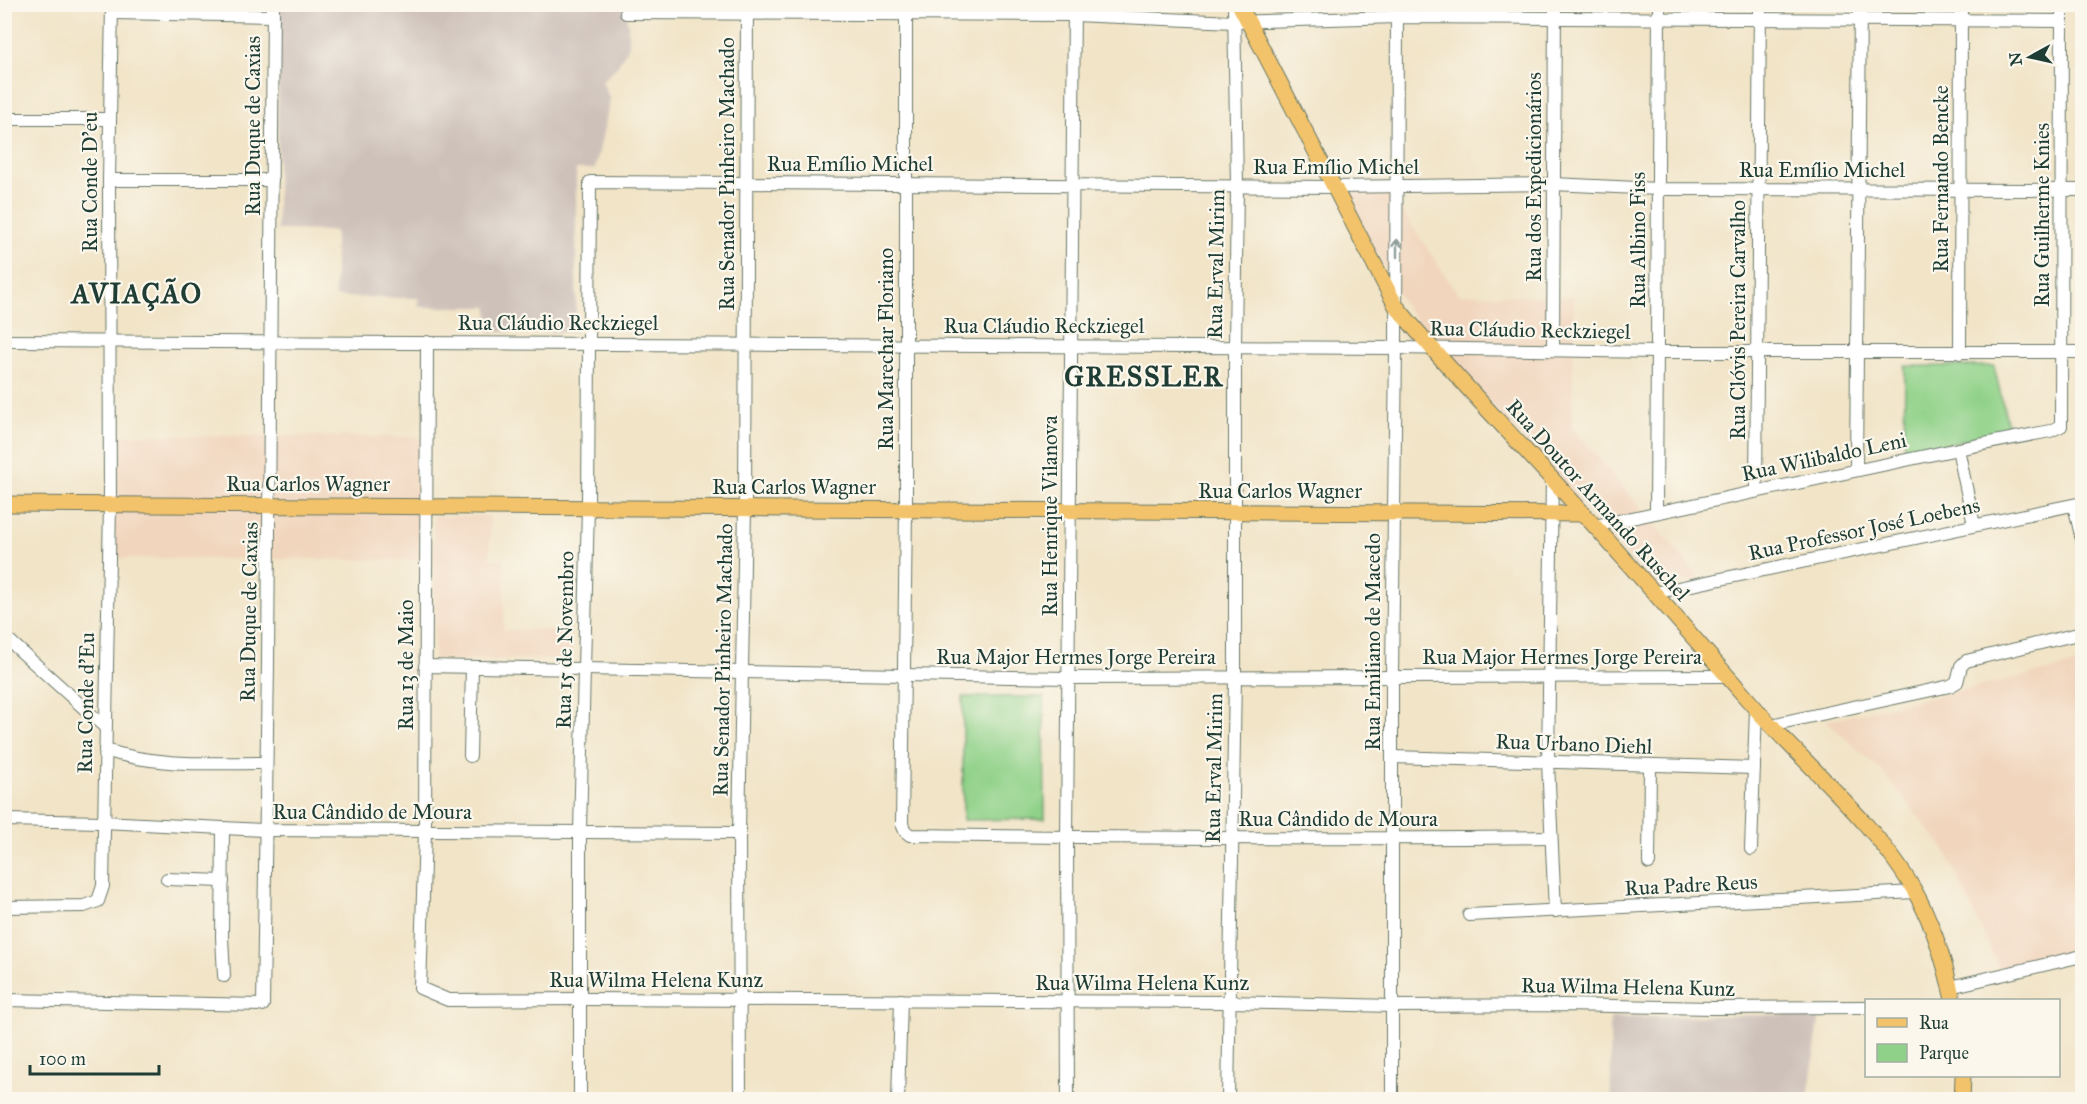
<svg xmlns="http://www.w3.org/2000/svg" width="2087" height="1104" font-family="'IM FELL Great Primer',serif">
	<style>
		.built { fill: #f1d5bd }
		.industrial { fill: #cec1ba }
		.green { fill: #8fd188; stroke: #57875e; stroke-width: 1.5 }
		.lines { fill: none; stroke-linecap: round; stroke-linejoin: round }
		.minor-casing { stroke: #687767; stroke-width: 14 }
		.major-casing { stroke: #687767; stroke-width: 17 }
		.minor { stroke: #fff; stroke-width: 12 }
		.major { stroke: #f2c36a; stroke-width: 15 }
		.oneway { stroke: #8f9e9a }
		.labels { text-anchor: middle; stroke-width: 4.5; stroke-linejoin: round; paint-order: stroke }
		.street-label { font-size: 21px; fill: #1f3d34; stroke: #fbf7ec }
		.district-label { font-size: 27px; font-weight: bold; letter-spacing: 1.5px; fill: #1f3d34; stroke: #fbf7ec }
	</style>
	<rect width="100%" height="100%" fill="#fbf7ec"/>
	<filter id="ink" filterUnits="userSpaceOnUse"><feTurbulence type="fractalNoise" baseFrequency=".0167" numOctaves="2"/><feDisplacementMap in="SourceGraphic" scale="12" xChannelSelector="R" yChannelSelector="G"/><feConvolveMatrix kernelMatrix="1 2 1 2 8 2 1 2 1" color-interpolation-filters="sRGB"/></filter>
	<filter id="wash" filterUnits="userSpaceOnUse"><feTurbulence type="fractalNoise" baseFrequency=".008" numOctaves="4" result="noise"/><feDisplacementMap in="SourceGraphic" scale="24" xChannelSelector="R" yChannelSelector="G"/><feGaussianBlur stdDeviation="1.35" result="paint"/><feColorMatrix in="noise" values="0 0 0 0 0 0 0 0 0 0 0 0 0 0 0 0 0 1.4 0 .05"/><feComposite in="paint" operator="in"/></filter>
	<g filter="url(#wash)">
		<rect width="100%" height="100%" fill="#f1e4c7"/>
		<g class="built">
			<polygon points="1390,193 1458,294 1574,297 1572,427 1701,579 1657,589 1406,308 1346,194"/>
			<polygon points="115,435 420,437 419,560 114,558"/>
			<polygon points="434,516 490,516 490,559 504,559 504,630 571,630 571,659 434,660"/>
			<polygon points="2082,663 2082,950 2000,970 1945,850 1883,772 1826,721"/>
		</g>
		<g class="industrial">
			<polygon points="279,5 623,5 628,25 629,45 617,67 602,81 610,100 595,169 576,169 576,332 489,332 488,307 419,307 418,298 335,297 335,231 277,230"/>
			<polygon points="1820,1014 1808,1099 1611,1099 1610,1018"/>
		</g>
		<g class="green">
			<polygon points="1905,366 1994,366 2009,430 1904,453"/>
			<polygon points="963,697 1044,697 1045,819 963,820"/>
		</g>
	</g>
	<g filter="url(#ink)">
		<g class="lines">
			<defs>
				<g id="minor">
					<path d="M906,4V509L902,824L905,831L910,835C1123,838 1337,840 1551,837"/>
					<polyline points="112,13 273,16"/>
					<polyline points="626,13 1074,15 1234,22 1397,17 2062,21"/>
					<polyline points="4,119 110,119"/>
					<polyline points="109,180 272,180"/>
					<polyline points="4,341 1396,348 1657,352 2082,352"/>
					<polyline points="427,342 425,832 420,988 448,1000 581,999 1230,1002 1393,1006 1564,1005 1712,1008 1866,1007"/>
					<polyline points="1553,350 1555,4"/>
					<polyline points="1960,353 1961,4"/>
					<polyline points="1958,449 1974,525"/>
					<polyline points="1856,470 1860,4"/>
					<polyline points="1552,478 1548,763 1555,911"/>
					<polyline points="1756,491 1760,4"/>
					<polyline points="2074,505 2082,540"/>
					<polyline points="1656,512 1659,4"/>
					<polyline points="1594,526 1958,449 2050,431 2061,426 2062,4"/>
					<polyline points="1654,593 2082,503"/>
					<polyline points="4,636 105,727"/>
					<polyline points="425,666 1068,678 1727,676"/>
					<polyline points="1771,725 1950,686 1957,682 1961,666 1966,661 2082,633"/>
					<path d="M105,750C157,767 211,763 266,763"/>
					<polyline points="470,756 472,667"/>
					<polyline points="1392,757 1754,768"/>
					<polyline points="4,820 103,822 264,830 739,833"/>
					<polyline points="223,828 222,937 224,976"/>
					<polyline points="1751,849 1756,709"/>
					<polyline points="1649,863 1650,765"/>
					<polyline points="167,879 223,881"/>
					<polyline points="4,907 84,906 98,901 103,886 110,504 109,180 112,4"/>
					<polyline points="1469,915 1915,892"/>
					<polyline points="1950,987 2082,956"/>
					<polyline points="4,1000 263,1005 268,664 273,4"/>
					<polyline points="580,1100 580,831 588,507 590,182 1334,187 1553,184 1658,189 2082,190"/>
					<polyline points="740,1100 739,833 745,508 747,4"/>
					<polyline points="898,1100 901,1000"/>
					<polyline points="1068,1100 1067,837 1074,4"/>
					<polyline points="1228,1100 1235,677 1235,347 1237,187 1234,4"/>
					<polyline points="1392,1100 1392,677 1396,348 1397,4"/>
				</g>
				<g id="major">
					<path d="M1239,4L1396,306C1445,366 1499,421 1551,478C1621,554 1688,631 1756,709C1807,766 1876,824 1914,890C1933,923 1945,963 1953,1000"/>
					<polyline points="4,504 1583,514"/>
					<polyline points="1962,1100 1963,1076"/>
				</g>
			</defs>
			<use href="#minor" class="minor-casing"/>
			<use href="#major" class="major-casing"/>
			<use href="#minor" class="minor"/>
			<use href="#major" class="major"/>
		</g>
		<defs><path id="oneway-shaft" d="M-6 0H5M1.5-3L5.5 0L1.5 3" fill="none" stroke-width="1.6" stroke-linecap="round" stroke-linejoin="round" transform="scale(1.5)"/></defs>
		<use class="oneway" href="#oneway-shaft" transform="translate(1397 248) rotate(-90)"/>
	</g>
	<g class="labels">
		<g class="street-label">
			<text transform="translate(253 126) rotate(-90)" y="7">Rua Duque de Caxias</text>
			<text x="850" y="171">Rua Emílio Michel</text>
			<text x="1336" y="174">Rua Emílio Michel</text>
			<text x="1822" y="177">Rua Emílio Michel</text>
			<text transform="translate(727 174) rotate(-90)" y="7">Rua Senador Pinheiro Machado</text>
			<text transform="translate(1534 177) rotate(-90)" y="7">Rua dos Expedicionários</text>
			<text transform="translate(1941 179) rotate(-90)" y="7">Rua Fernando Bencke</text>
			<text transform="translate(90 182) rotate(-90)" y="7">Rua Conde D'eu</text>
			<text transform="translate(2042 215) rotate(-90)" y="7">Rua Guilherme Knies</text>
			<text transform="translate(1638 240) rotate(-90)" y="7">Rua Albino Fiss</text>
			<text transform="translate(1216 264) rotate(-89)" y="7">Rua Erval Mirim</text>
			<text transform="translate(1738 320) rotate(-90)" y="7">Rua Clóvis Pereira Carvalho</text>
			<text x="558" y="330">Rua Cláudio Reckziegel</text>
			<text x="1044" y="333">Rua Cláudio Reckziegel</text>
			<text transform="translate(1530 330) rotate(1)" y="7">Rua Cláudio Reckziegel</text>
			<text transform="translate(886 349) rotate(-90)" y="7">Rua Marechar Floriano</text>
			<text transform="translate(1824 457) rotate(-12)" y="7">Rua Wilibaldo Leni</text>
			<text x="308" y="491">Rua Carlos Wagner</text>
			<text x="794" y="494">Rua Carlos Wagner</text>
			<text x="1280" y="498">Rua Carlos Wagner</text>
			<text transform="translate(1598 500) rotate(48)" y="7">Rua Doutor Armando Ruschel</text>
			<text transform="translate(1050 516) rotate(-90)" y="7">Rua Henrique Vilanova</text>
			<text transform="translate(1864 529) rotate(-12)" y="7">Rua Professor José Loebens</text>
			<text transform="translate(249 612) rotate(-89)" y="7">Rua Duque de Caxias</text>
			<text transform="translate(565 640) rotate(-89)" y="7">Rua 15 de Novembro</text>
			<text transform="translate(1373 642) rotate(-90)" y="7">Rua Emiliano de Macedo</text>
			<text x="1076" y="664">Rua Major Hermes Jorge Pereira</text>
			<text x="1562" y="664">Rua Major Hermes Jorge Pereira</text>
			<text transform="translate(723 660) rotate(-89)" y="7">Rua Senador Pinheiro Machado</text>
			<text transform="translate(406 665) rotate(-90)" y="7">Rua 13 de Maio</text>
			<text transform="translate(86 703) rotate(-89)" y="7">Rua Conde d'Eu</text>
			<text transform="translate(1574 744) rotate(2)" y="7">Rua Urbano Diehl</text>
			<text transform="translate(1214 768) rotate(-89)" y="7">Rua Erval Mirim</text>
			<text x="372" y="819">Rua Cândido de Moura</text>
			<text x="1338" y="826">Rua Cândido de Moura</text>
			<text transform="translate(1691 885) rotate(-3)" y="7">Rua Padre Reus</text>
			<text x="656" y="987">Rua Wilma Helena Kunz</text>
			<text x="1142" y="990">Rua Wilma Helena Kunz</text>
			<text transform="translate(1628 987) rotate(1)" y="7">Rua Wilma Helena Kunz</text>
		</g>
		<g class="district-label">
			<text x="137" y="303">AVIAÇÃO</text>
			<text x="1144" y="386">GRESSLER</text>
		</g>
	</g>
	<rect width="2087" height="1104" fill="none" stroke="#fbf7ec" stroke-width="24"/>
	<rect x="1865" y="999" width="195" height="78" fill="#fbf7ec" stroke="#a3ada2" stroke-width="1.5"/>
	<rect x="1877" y="1018" width="30" height="9" fill="#f2c36a" stroke="#a3ada2" stroke-width="1.5"/>
	<text x="1919" y="1029" font-size="18" fill="#1f3d34">Rua</text>
	<rect x="1877" y="1044" width="30" height="18" fill="#8fd188" stroke="#a3ada2" stroke-width="1.5"/>
	<text x="1919" y="1059" font-size="18" fill="#1f3d34">Parque</text>
	<g transform="translate(2030 57) rotate(262)" stroke="#fbf7ec" stroke-width="4.5" paint-order="stroke">
	<path d="M0-4.5L10 22L0 15L-10 22Z" fill="#1f3d34"/>
	<text y="-9" font-size="16" font-weight="bold" text-anchor="middle" fill="#1f3d34">N</text>
	</g>
	<path d="M30 1065v9h129v-9" fill="none" stroke="#1f3d34" stroke-width="3"/>
	<text x="39" y="1065" font-size="18" fill="#1f3d34" stroke="#fbf7ec" stroke-width="4.5" paint-order="stroke">100 m</text>
</svg>
